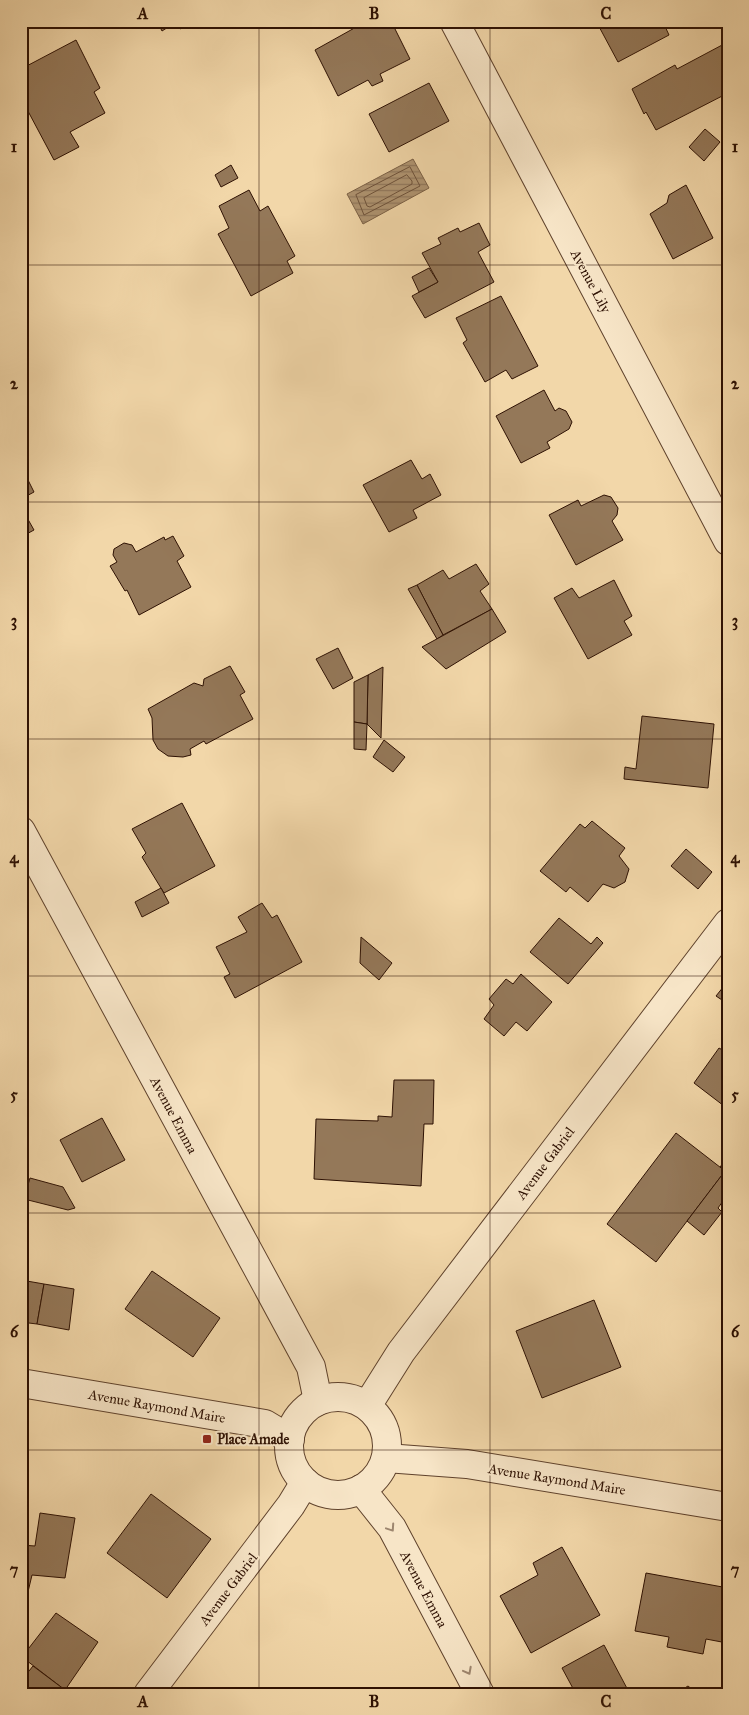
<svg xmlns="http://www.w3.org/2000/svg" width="749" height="1715" font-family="'IM FELL Great Primer',serif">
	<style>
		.water { fill: url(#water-rules); stroke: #7b6045 }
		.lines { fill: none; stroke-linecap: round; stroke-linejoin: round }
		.shore { stroke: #6e523a; stroke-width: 1 }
		.building { fill: #947859; stroke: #2e1103 }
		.minor-casing { stroke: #5f422c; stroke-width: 30 }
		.minor { stroke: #f7e5c7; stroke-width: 28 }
		.oneway { stroke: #9d866f }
		.grid { fill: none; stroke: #2e1103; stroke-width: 1; stroke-opacity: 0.55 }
		.poi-dot { fill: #8f2418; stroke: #f7e5c7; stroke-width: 2 }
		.labels { text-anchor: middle; stroke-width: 4; stroke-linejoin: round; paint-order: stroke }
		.street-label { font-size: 14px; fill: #2e1103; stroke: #f7e5c7 }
		.poi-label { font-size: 14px; font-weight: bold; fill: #2e1103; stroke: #f7e5c7; text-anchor: start }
		.neatline { fill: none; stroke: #2e1103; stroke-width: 2 }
		.grid-label { font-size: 16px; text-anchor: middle; font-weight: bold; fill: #2e1103 }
	</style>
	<defs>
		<pattern id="water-rules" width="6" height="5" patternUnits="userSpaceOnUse" patternTransform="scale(1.25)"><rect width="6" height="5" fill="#af9471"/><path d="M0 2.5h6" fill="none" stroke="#8f775b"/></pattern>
	</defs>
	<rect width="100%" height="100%" fill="#f2d7a9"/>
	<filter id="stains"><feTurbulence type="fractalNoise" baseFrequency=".004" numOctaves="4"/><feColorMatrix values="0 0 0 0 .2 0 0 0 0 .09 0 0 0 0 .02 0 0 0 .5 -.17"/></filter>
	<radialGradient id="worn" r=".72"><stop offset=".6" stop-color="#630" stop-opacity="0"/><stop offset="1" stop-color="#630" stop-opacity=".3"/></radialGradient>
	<polygon class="water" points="413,159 429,188 363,224 347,194"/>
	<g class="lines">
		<g class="shore">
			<polygon points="410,167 420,186 364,215 356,195"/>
			<polygon points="407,175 412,181 412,184 370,207 367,206 364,198"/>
		</g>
	</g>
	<g class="building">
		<polygon points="157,21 193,21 180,29 176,22 162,31"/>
		<polygon points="367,21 391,21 410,59 380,74 383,81 372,86 368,80 338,96 315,50"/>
		<polygon points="596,21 651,21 654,27 663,22 669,35 618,62"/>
		<polygon points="76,40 100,88 94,92 105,113 70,132 79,147 54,160 21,98 21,69"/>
		<polygon points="724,44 728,50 728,93 656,130 646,112 644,114 632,89 675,65 677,69"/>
		<polygon points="429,83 449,121 389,152 369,114"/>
		<polygon points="705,129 720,142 704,161 689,147"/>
		<polygon points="231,165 238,178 221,187 215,175"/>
		<polygon points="686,185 713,238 673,259 650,214 667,203 669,195"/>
		<polygon points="249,190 260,211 268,206 295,256 287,261 293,273 251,296 218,234 229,228 219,206"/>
		<polygon points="479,223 490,245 478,252 494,282 425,318 412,296 438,282 422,253 441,244 438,238 458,228 460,232"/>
		<polygon points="429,268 438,282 419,292 412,277"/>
		<polygon points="501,296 538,366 512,379 506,370 485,382 463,343 467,340 456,318"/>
		<polygon points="544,390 555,411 559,408 566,411 572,422 569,429 547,442 550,448 521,463 496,416"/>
		<polygon points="411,460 422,479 430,474 441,495 413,510 417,518 389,532 363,485"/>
		<polygon points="21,466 34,492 21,499"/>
		<polygon points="604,495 611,497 618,508 617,515 612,521 623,540 576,565 549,515 578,500 581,506"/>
		<polygon points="21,507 34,530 21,537"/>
		<polygon points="173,536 184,556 177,561 191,587 139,615 127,590 125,591 110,566 117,562 113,555 114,549 124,543 132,545 136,552 164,537 165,540"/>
		<polygon points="476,564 489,584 480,591 492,609 443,635 417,585 443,570 449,579"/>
		<polygon points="614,580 632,616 624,621 632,635 588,659 554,598 572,588 579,598"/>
		<polygon points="417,585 443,635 437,639 408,589"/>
		<polygon points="492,609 506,632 446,669 422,647"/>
		<polygon points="338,648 353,678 333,689 316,659"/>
		<polygon points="230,666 245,692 240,695 253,719 206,744 204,741 190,749 191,755 183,757 168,756 158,749 153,740 152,718 148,709 194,683 203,686 204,679"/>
		<polygon points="383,667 381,738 367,724 368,675"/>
		<polygon points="368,675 367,724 354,722 354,682"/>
		<polygon points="642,716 714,724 708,788 624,779 625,767 636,769"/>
		<polygon points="354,722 367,724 366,750 354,749"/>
		<polygon points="384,740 405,757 393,772 373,757"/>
		<polygon points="182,803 215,866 164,893 142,857 146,853 132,829"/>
		<polygon points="592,821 625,848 619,856 629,869 625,882 614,888 603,884 588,902 570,887 566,892 540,871 580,824 585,828"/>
		<polygon points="686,849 712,872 698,889 671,866"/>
		<polygon points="161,888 169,903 142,917 135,902"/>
		<polygon points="262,903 272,918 277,915 302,962 235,998 224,977 230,974 216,947 247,932 238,917"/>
		<polygon points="559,918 591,944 597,937 603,943 568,984 530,952"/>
		<polygon points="361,937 392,963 379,980 360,963"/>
		<polygon points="521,974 552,1002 527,1031 516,1022 504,1036 484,1019 494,1005 489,999 506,979 513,984"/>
		<polygon points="728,981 728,1004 716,996"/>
		<polygon points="719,1048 726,1052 728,1049 728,1109 694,1083"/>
		<polygon points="394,1080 434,1080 433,1124 424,1124 421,1186 314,1179 316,1119 378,1121 378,1116 392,1117"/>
		<polygon points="102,1118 125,1160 82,1182 60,1140"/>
		<polygon points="676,1133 725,1171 656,1262 607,1224"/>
		<polygon points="728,1157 728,1194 718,1208 722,1212 704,1235 687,1221 725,1171 720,1167"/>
		<polygon points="30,1178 63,1187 75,1208 68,1210 24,1199"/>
		<polygon points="152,1271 220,1318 193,1357 125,1309"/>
		<polygon points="21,1280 44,1284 37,1324 21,1322"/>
		<polygon points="44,1284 74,1289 69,1330 37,1324"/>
		<polygon points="594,1300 621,1367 542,1398 516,1331"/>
		<polygon points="151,1494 211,1539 167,1598 107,1553"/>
		<polygon points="40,1513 75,1518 65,1578 32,1575 27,1596 21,1596 21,1545 35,1546"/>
		<polygon points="562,1547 600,1615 531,1653 500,1596 538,1575 533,1563"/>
		<polygon points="646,1573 728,1588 727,1643 706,1639 703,1654 667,1647 669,1637 635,1631"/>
		<polygon points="56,1613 98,1642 65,1690 22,1657"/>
		<polygon points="604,1645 630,1694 576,1694 562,1668"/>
		<polygon points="33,1666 65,1690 70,1694 21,1694 21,1681"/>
		<polygon points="688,1686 698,1694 675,1694"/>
	</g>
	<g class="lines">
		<defs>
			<g id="minor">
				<polyline points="454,21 728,541"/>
				<polyline points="21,831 311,1367 318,1401"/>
				<polyline points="21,1383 265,1424 290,1439"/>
				<circle cx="338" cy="1446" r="49"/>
				<polyline points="367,1406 401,1352 728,923"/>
				<polyline points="386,1458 467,1464 728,1507"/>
				<polyline points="361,1489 392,1528 480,1694"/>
				<polyline points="148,1694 291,1505 305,1482"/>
			</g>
		</defs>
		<use href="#minor" class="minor-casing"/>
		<use href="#minor" class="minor"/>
	</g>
	<defs><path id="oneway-chevron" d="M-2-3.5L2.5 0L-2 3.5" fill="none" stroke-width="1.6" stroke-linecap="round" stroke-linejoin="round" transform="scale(1.25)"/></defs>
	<g class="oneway">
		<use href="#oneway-chevron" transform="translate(391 1528) rotate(56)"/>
		<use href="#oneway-chevron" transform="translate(468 1671) rotate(62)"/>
	</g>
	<path class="grid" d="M259,21V1694M490,21V1694M21,265H728M21,502H728M21,739H728M21,976H728M21,1213H728M21,1450H728"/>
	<rect class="poi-dot" x="202" y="1434" width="10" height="10" rx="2.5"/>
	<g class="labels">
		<g class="street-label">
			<text transform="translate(591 281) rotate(62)" y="5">Avenue Lily</text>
			<text transform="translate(174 1115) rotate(62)" y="5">Avenue Emma</text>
			<text transform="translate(545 1163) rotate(-53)" y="5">Avenue Gabriel</text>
			<text transform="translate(157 1406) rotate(10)" y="5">Avenue Raymond Maire</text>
			<text transform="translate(557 1479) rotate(9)" y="5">Avenue Raymond Maire</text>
			<text transform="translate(228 1589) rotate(-53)" y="5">Avenue Gabriel</text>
			<text transform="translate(424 1589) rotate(62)" y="5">Avenue Emma</text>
		</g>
		<g class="poi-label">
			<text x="217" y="1444">Place Amade</text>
		</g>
	</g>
	<rect width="749" height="1715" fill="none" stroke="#f2d7a9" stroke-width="55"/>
	<rect x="28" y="28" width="694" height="1660" class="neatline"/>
	<g class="grid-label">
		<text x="143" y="19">A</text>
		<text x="374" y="19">B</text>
		<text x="606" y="19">C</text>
		<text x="14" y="152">1</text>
		<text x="735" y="152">1</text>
		<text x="14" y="389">2</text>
		<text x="735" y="389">2</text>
		<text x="14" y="626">3</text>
		<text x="735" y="626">3</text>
		<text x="14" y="863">4</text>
		<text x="735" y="863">4</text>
		<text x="14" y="1100">5</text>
		<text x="735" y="1100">5</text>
		<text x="14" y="1337">6</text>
		<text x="735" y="1337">6</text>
		<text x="14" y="1575">7</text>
		<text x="735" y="1575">7</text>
		<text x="143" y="1707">A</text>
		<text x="374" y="1707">B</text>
		<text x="606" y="1707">C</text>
	</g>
	<rect width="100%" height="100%" filter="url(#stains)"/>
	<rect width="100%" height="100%" fill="url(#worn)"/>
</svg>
